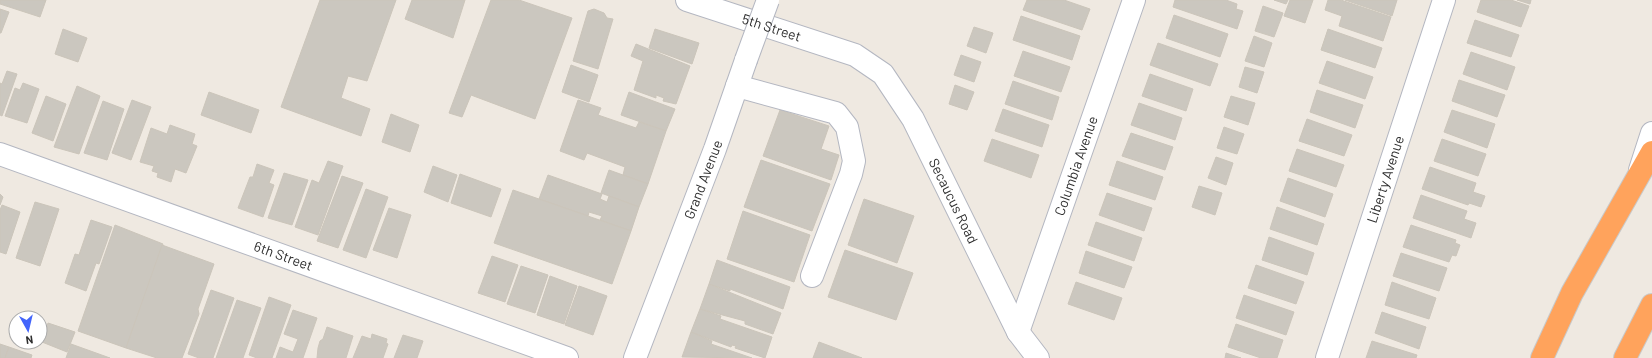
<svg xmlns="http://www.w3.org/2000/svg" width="1652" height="358" font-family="Barlow,sans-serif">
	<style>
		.building { fill: #cbc7bf; stroke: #cbc5ba }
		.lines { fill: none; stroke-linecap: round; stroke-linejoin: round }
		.street-casing { stroke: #b4b7c1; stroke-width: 24 }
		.secondary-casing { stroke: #b4b7c1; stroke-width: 24 }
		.highway-casing { stroke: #c9c9c9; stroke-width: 24 }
		.street { stroke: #fff; stroke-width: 22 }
		.secondary { stroke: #fff; stroke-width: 22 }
		.highway { stroke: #ffa35c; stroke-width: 22 }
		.secondary-bridge-casing { stroke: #b4b7c1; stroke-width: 24; stroke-linecap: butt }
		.secondary-bridge { stroke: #fff; stroke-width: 22 }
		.labels { text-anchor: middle; stroke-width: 4; stroke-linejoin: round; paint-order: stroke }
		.street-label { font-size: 14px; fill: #2e2e2e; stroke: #fff }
	</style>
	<rect width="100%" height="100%" fill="#efe9e1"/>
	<g class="building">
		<polygon points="0,0 46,0 40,17 0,4"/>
		<polygon points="320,0 396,0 367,81 348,76 341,98 370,109 361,136 281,107"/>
		<polygon points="412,0 465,0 453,38 405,19"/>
		<polygon points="491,0 519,0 572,18 535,119 471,95 462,117 449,113"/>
		<polygon points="1027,0 1064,0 1090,9 1082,30 1023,10"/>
		<polygon points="1175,0 1226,0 1237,4 1236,9 1243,11 1237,29 1173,7"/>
		<polygon points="1274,0 1288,0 1286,4"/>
		<polygon points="1290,0 1313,0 1305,23 1284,16"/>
		<polygon points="1328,0 1341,0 1391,17 1383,41 1339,26 1342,16 1325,10"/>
		<polygon points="1345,0 1397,0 1392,16"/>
		<polygon points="1481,0 1511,0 1529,6 1521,27 1477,12"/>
		<polygon points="1517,0 1531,0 1530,4"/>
		<polygon points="1263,6 1283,13 1274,37 1255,31"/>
		<polygon points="0,9 9,12 1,33 0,33"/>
		<polygon points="594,9 604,13 607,18 613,19 598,69 573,61 588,11"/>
		<polygon points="1174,15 1228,34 1220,57 1166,38"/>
		<polygon points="1021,16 1080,36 1072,60 1013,40"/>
		<polygon points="1475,20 1519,35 1511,57 1467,43"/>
		<polygon points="974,27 993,33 986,53 967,46"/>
		<polygon points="63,29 87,38 78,62 55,54"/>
		<polygon points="655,29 699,43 692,64 649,48"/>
		<polygon points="1328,29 1382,48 1375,68 1321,50"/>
		<polygon points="1254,36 1272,43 1264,67 1245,61"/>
		<polygon points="1158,43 1218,64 1210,86 1150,65"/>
		<polygon points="636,44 690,66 676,104 663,101 664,98 656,95 656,98 634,90 643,61 631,56"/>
		<polygon points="1023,51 1070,67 1061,92 1014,76"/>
		<polygon points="1471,52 1515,67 1507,90 1463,74"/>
		<polygon points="961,55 981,62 974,82 954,75"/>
		<polygon points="1327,61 1373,77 1365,99 1319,83"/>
		<polygon points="571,65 598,75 589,102 562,92"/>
		<polygon points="1245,67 1264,72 1257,93 1239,87"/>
		<polygon points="7,71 17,74 2,116 0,115 0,83 2,84"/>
		<polygon points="1150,74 1193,89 1186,111 1142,96"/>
		<polygon points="1459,80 1505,95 1497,117 1452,101"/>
		<polygon points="1013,81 1059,97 1052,120 1005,104"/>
		<polygon points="23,83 39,89 27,123 5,116 15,88 20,90"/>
		<polygon points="955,85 974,92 967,110 949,104"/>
		<polygon points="77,86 100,96 79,154 54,147"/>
		<polygon points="1317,90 1363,105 1355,128 1310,112"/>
		<polygon points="209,92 259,110 251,133 201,115"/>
		<polygon points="629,92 675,109 666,131 621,115"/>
		<polygon points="46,96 66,104 53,141 32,133"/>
		<polygon points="1231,96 1255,103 1248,125 1224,117"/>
		<polygon points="132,100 151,107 131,160 112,153"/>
		<polygon points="578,100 601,108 598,115 636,128 639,122 666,131 648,184 623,175 625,167 587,153 584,160 560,151"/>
		<polygon points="103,101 124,109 107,160 84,153"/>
		<polygon points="1139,103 1182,118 1175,140 1131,125"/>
		<polygon points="1003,109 1049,125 1042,147 995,131"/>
		<polygon points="780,110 829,126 821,149 839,155 831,180 763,156"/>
		<polygon points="1452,110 1495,124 1487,148 1444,132"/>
		<polygon points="391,114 419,125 410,152 382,142"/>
		<polygon points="1307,119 1352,135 1344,156 1299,141"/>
		<polygon points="170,125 195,134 192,144 197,146 186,173 175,169 171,182 157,177 158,173 152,171 154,166 140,162 151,128 167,134"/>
		<polygon points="1224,127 1244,134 1237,154 1217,148"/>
		<polygon points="1131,133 1173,147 1165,170 1122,156"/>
		<polygon points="992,139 1039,155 1031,178 984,161"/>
		<polygon points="1442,139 1486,154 1478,176 1434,161"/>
		<polygon points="1297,149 1344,165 1336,187 1289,171"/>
		<polygon points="1216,157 1233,163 1226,185 1208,178"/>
		<polygon points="761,160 830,184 812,231 744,207"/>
		<polygon points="328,161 343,166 318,235 295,227 312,180 319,183"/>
		<polygon points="1117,161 1163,177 1155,200 1109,185"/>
		<polygon points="257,164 274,170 269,183 274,185 263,217 238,208 250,177 253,177"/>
		<polygon points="433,166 457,175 448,202 424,192"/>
		<polygon points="1430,167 1476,183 1473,192 1485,196 1481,207 1469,203 1468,205 1422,189"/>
		<polygon points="609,170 648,184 639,207 601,193"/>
		<polygon points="284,173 308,180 292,225 268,218"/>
		<polygon points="460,174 501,189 491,217 451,203"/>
		<polygon points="548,175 602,194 600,199 607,202 609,196 639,207 631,231 600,220 602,216 589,212 588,216 539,199"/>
		<polygon points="342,176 363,183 338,248 317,241"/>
		<polygon points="1288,178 1333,194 1325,217 1280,201"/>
		<polygon points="1199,186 1222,193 1215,215 1192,207"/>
		<polygon points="366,189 388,197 366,258 343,250"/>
		<polygon points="513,190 631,231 612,284 494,243"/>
		<polygon points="1107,193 1152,208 1144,231 1099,215"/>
		<polygon points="0,194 3,197 0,205"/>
		<polygon points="1421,195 1467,211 1464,219 1476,223 1471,238 1413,218"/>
		<polygon points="864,199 914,216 897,263 848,245"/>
		<polygon points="35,202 59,209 40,266 16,258"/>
		<polygon points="2,205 20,212 6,254 0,252 0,210"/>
		<polygon points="1277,207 1324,224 1317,245 1270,229"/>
		<polygon points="389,208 411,215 397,258 373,250"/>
		<polygon points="743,211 810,235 794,282 727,259"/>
		<polygon points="91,220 112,227 99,264 96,263 86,291 65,283 75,254 79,255"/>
		<polygon points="1096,222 1142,238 1134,261 1088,245"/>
		<polygon points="115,225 163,244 126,348 78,331"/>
		<polygon points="1411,225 1456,240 1455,243 1460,245 1456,256 1452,255 1449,262 1403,247"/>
		<polygon points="1269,237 1314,253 1307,275 1262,260"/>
		<polygon points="162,245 214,264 198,309 199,314 182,358 157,358 126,348"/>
		<polygon points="845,250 913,273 896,320 828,297"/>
		<polygon points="1086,251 1132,267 1124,288 1079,273"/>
		<polygon points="1401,253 1447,268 1439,291 1393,276"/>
		<polygon points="492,256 518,265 505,302 478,293"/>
		<polygon points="717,260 790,287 783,309 730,289 730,291 709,284"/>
		<polygon points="1256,265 1304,282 1296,304 1248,288"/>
		<polygon points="521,266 548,275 535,313 507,304"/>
		<polygon points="550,276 577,286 564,324 537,315"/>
		<polygon points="1076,282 1122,298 1114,320 1068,304"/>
		<polygon points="1392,282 1436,298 1429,319 1385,305"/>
		<polygon points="709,284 781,313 773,334 745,324 745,321 700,309"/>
		<polygon points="579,286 607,296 593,335 565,325"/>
		<polygon points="211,290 234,298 213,358 199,358 188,354"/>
		<polygon points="1244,295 1294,312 1286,335 1236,318"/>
		<polygon points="269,297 291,305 272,358 257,358 249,355"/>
		<polygon points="237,300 261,308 243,358 216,358"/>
		<polygon points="700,309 721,316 720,319 772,337 765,358 735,348 736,346 732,345 731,347 691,332"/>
		<polygon points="293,310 317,318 303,358 276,358 280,347 293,352 298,339 284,334"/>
		<polygon points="1382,312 1426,327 1419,349 1375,333"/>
		<polygon points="48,323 75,332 67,352 42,342"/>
		<polygon points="1236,324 1283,340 1277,358 1261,358 1228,347"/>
		<polygon points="327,327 353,336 346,358 317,358 318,348 320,341 323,339"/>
		<polygon points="691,332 712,341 711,344 752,358 682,357"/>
		<polygon points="372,334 387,339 386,343 388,344 383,358 353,358 362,336 371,339"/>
		<polygon points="403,335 423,341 417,358 394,358"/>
		<polygon points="1372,341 1417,355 1416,358 1366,358"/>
		<polygon points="819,342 862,358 813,358"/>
		<polygon points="0,344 9,347 5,358 0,358"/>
		<polygon points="71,344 110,358 66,358"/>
		<polygon points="9,347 32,355 31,358 5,358"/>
		<polygon points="1226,353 1241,358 1225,358"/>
	</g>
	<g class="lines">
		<defs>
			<g id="street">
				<polyline points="737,86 836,113 847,127 854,161 851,174 812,276"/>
				<path id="s1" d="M0,154L567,358"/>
				<polyline points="1640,170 1652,133"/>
				<path id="s2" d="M1018,332L1134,0"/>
				<path id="s3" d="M1327,358L1444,0"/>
			</g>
			<g id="secondary">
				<path id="s4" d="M687,0L855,55L883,74L913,119L1018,332L1038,358"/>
				<path id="s5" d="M635,358L715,149L746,60"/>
			</g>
			<g id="highway">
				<polyline points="1542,358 1572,293 1652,152"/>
				<polyline points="1625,358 1652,305"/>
			</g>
		</defs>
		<use href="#street" class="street-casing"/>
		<use href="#secondary" class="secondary-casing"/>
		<use href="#highway" class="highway-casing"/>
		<use href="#street" class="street"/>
		<use href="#secondary" class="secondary"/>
		<use href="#highway" class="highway"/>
		<defs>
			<polyline id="secondary-bridge" points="746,60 768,0"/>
		</defs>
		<use href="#secondary-bridge" class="secondary-bridge-casing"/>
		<use href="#secondary-bridge" class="secondary-bridge"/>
	</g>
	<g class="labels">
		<g class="street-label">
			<text dy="5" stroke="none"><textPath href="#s4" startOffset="89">5th Street</textPath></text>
			<text dy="5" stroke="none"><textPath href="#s2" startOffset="176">Columbia Avenue</textPath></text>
			<text dy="5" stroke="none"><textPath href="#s3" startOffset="188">Liberty Avenue</textPath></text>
			<text dy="5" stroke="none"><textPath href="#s5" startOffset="191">Grand Avenue</textPath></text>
			<text dy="5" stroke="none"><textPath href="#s4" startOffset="356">Secaucus Road</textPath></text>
			<text dy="5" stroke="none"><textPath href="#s1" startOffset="301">6th Street</textPath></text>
		</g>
	</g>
	<g transform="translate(28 330) rotate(172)"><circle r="19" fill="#ffffff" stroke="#ababab"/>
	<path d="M0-3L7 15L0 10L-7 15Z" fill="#4264fb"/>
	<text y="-6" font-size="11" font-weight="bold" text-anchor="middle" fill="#2e2e2e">N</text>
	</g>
</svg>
